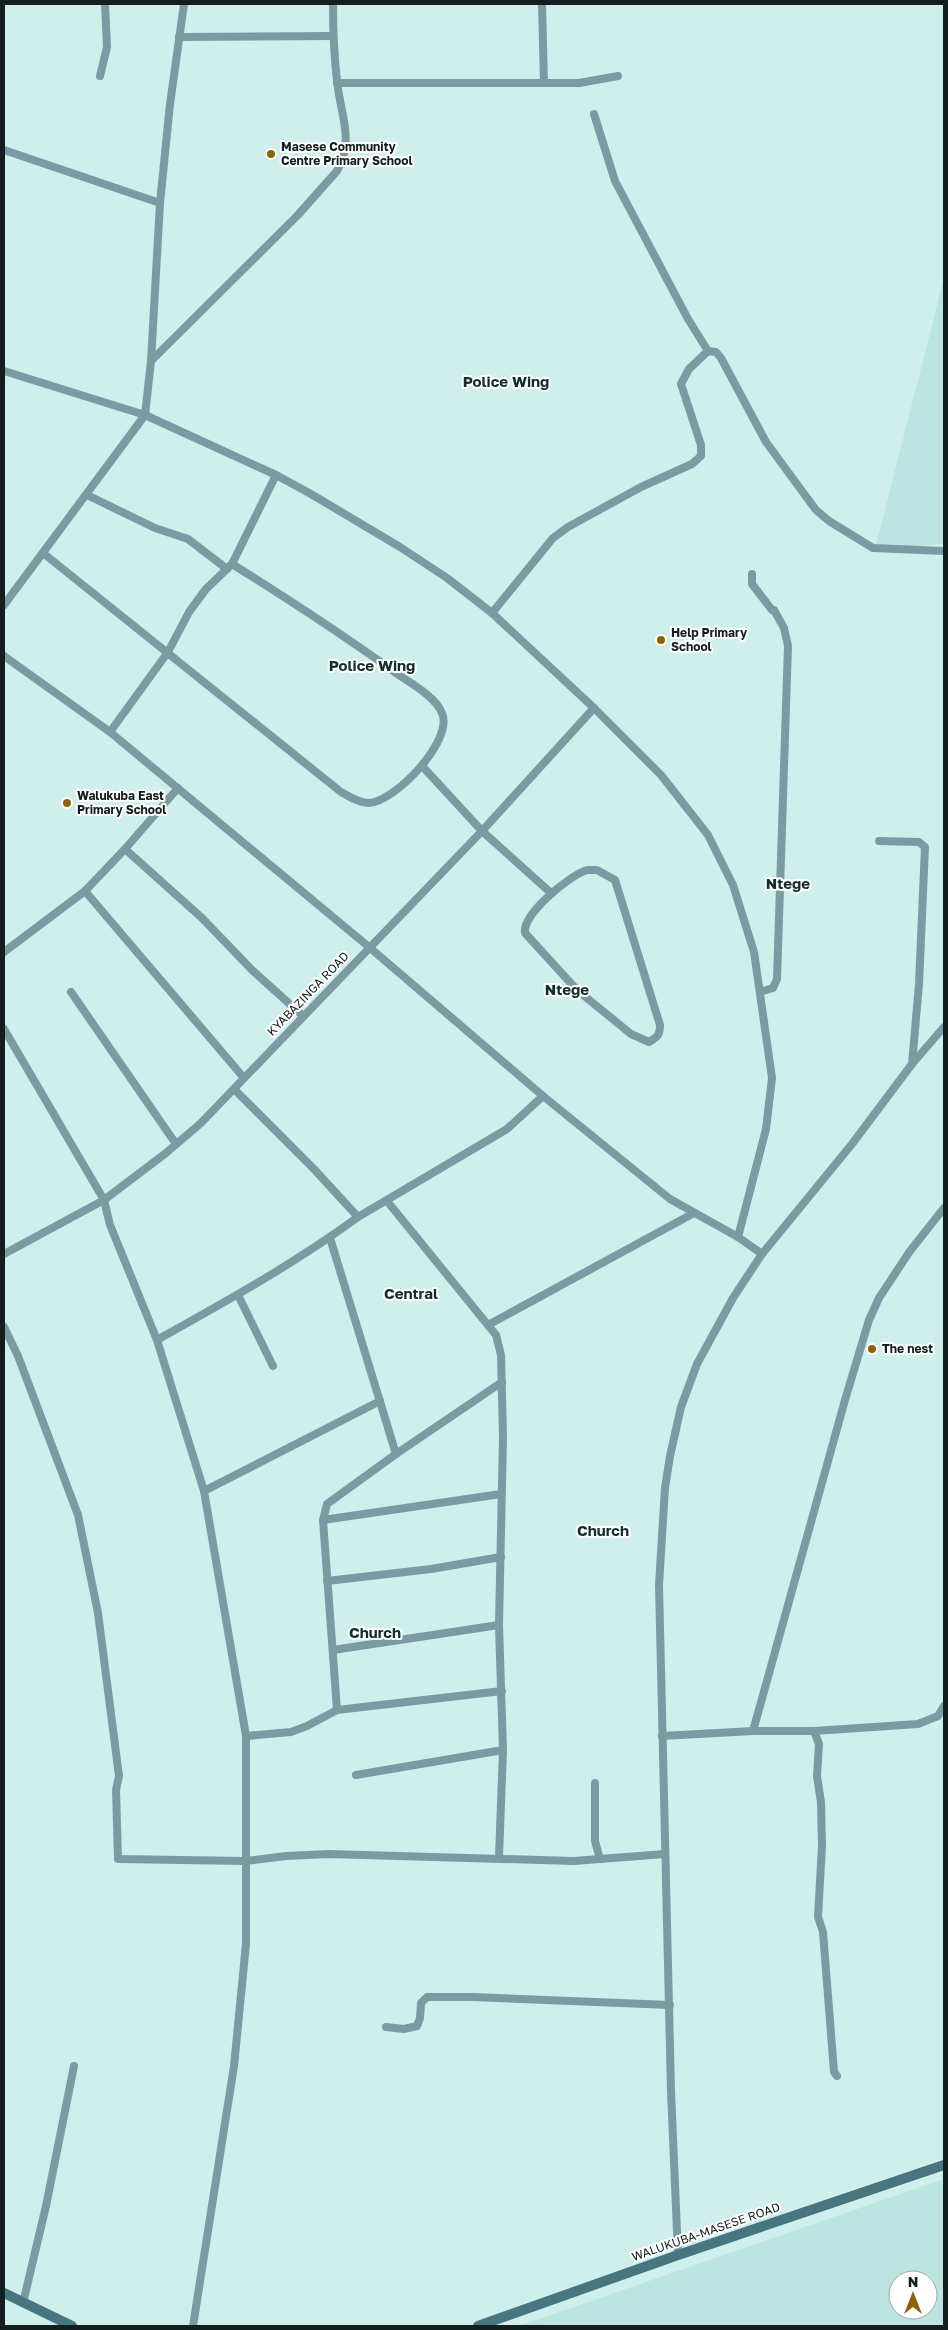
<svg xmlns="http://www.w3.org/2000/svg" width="948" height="2330" font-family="'Golos Text',sans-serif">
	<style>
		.built { fill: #bce5e2; fill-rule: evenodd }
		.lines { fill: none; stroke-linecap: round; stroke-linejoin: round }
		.street { stroke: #7c9aa2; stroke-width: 8 }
		.secondary { stroke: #477580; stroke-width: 10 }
		.poi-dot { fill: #8c6204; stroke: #fff; stroke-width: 2 }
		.labels { text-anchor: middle; stroke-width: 4; stroke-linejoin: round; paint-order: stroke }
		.poi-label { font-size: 12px; font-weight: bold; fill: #131f1e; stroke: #fff; text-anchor: start }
		.street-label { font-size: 12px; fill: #131f1e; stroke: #fff }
		.quarter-label { font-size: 15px; font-weight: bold; fill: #132f2d; stroke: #fff }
	</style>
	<rect width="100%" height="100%" fill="#cfefec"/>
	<g class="built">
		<polygon points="944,278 944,544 875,549"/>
		<path d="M944,2179V2326H519L695,2265ZM898,2280H928V2310H898Z"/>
	</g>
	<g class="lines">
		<g class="street">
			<polyline points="179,37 333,36"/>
			<polyline points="100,76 107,47 105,4"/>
			<polyline points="337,83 544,83 542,4"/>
			<polyline points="544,83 579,83 618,76"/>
			<polyline points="4,150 160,203"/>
			<polyline points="708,351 716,352 721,358 766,442 816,510 829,521 873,548 944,551"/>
			<path d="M151,361L297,216L337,171C355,140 340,113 337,81C334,55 333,30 333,4"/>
			<polyline points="4,371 145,415 276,475 311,494 400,547 447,578 492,613 594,708 661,775 708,835 733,885 754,952 772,1078 766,1129 738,1237"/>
			<polyline points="87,495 155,528 188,539 227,569"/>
			<path d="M43,553L341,792C350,797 359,803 369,803C395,802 454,740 442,713C435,696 410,683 396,673C343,635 288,599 232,564"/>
			<polyline points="752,574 752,584 772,610 774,610 784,628 788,646 777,979 773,988 760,992"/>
			<polyline points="4,605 145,415 151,361 160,203 170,104 184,4"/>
			<polyline points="492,613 553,538 568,527 641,487 692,464 701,456 701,445 681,384 689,369 708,351 688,319 615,181 594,114"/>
			<polyline points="4,656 110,732 369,947 543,1096 670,1199 738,1237 762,1254"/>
			<polyline points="110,732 168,652 189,612 206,589 232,564 276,475"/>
			<polyline points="423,767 482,831 551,893"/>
			<polyline points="879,841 919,842 925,847 919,984 912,1064"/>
			<polyline points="125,849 202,918 252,970 303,1016"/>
			<path d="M587,870H597L615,880L660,1025C660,1034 658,1037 649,1042L631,1034L577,990L525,933C522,914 570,875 587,870Z"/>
			<polyline points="85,891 244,1078"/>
			<polyline points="4,952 85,891 125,849 178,788"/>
			<polyline points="71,992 176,1144"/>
			<polyline points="4,1029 104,1200 110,1225 157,1340 204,1491 246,1736 246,1944 234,2066 193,2326"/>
			<polyline points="235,1090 313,1168 358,1217 507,1129 543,1096"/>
			<polyline points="387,1201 496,1335 501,1355 503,1437 499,1625 503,1750 499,1857"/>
			<polyline points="330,1238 396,1454"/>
			<polyline points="4,1254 104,1200 166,1153 201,1123 482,831 594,708"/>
			<polyline points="238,1295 273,1366"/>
			<polyline points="488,1325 694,1213"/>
			<polyline points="4,1327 18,1356 78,1515 98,1613 119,1776 116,1790 118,1859 246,1861 286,1856 329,1854 574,1861 665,1854"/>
			<path d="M157,1340C225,1302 294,1264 358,1217"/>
			<polyline points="204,1491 380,1401"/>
			<polyline points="323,1520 501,1494"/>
			<polyline points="327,1581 431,1569 501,1557"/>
			<polyline points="333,1650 499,1625"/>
			<polyline points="337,1710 502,1691"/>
			<polyline points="753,1731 845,1400 869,1320 879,1298 910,1251 944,1208"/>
			<polyline points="814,1731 819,1744 817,1776 821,1802 822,1846 818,1917 823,1932 834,2072 837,2076"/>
			<polyline points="246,1736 291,1732 307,1726 337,1710 323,1520 327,1504 396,1454 502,1382"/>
			<polyline points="662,1736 753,1731 814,1731 918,1724 938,1716 944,1706"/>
			<polyline points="356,1775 503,1750"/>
			<polyline points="595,1783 595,1841 600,1859"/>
			<polyline points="386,2027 404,2029 417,2026 420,2018 421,2003 427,1997 472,1997 670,2005"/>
			<polyline points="678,2255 671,2091 659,1585 665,1488 670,1456 681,1407 697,1364 733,1298 762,1254 852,1144 912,1064 944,1027"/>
			<polyline points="23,2303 46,2206 74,2066"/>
		</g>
		<g class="secondary">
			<polyline points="4,2293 72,2326"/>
			<polyline points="478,2326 678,2255 944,2165"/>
		</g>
	</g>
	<g class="poi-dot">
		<circle cx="271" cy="154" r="5"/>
		<circle cx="661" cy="640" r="5"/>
		<circle cx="67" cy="803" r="5"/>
		<circle cx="872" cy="1349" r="5"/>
	</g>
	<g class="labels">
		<g class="poi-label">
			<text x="281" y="151">Masese Community<tspan x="281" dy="14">Centre Primary School</tspan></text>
			<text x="671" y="637">Help Primary<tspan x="671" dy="14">School</tspan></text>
			<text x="77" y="800">Walukuba East<tspan x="77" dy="14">Primary School</tspan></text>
			<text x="882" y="1353">The nest</text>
		</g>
		<g class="street-label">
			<text transform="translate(308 994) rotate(-46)" y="4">KYABAZINGA ROAD</text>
			<text transform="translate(706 2232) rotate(-19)" y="4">WALUKUBA-MASESE ROAD</text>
		</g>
		<g class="quarter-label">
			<text x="506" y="387">Police Wing</text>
			<text x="372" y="671">Police Wing</text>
			<text x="788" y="889">Ntege</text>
			<text x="567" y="995">Ntege</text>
			<text x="411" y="1299">Central</text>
			<text x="603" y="1536">Church</text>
			<text x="375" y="1638">Church</text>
		</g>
	</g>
	<rect width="948" height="2330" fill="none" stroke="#131f1e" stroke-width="10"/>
	<g transform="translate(913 2295)"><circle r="24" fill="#ffffff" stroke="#a1a5a5"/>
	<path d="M0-4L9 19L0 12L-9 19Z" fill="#8c6204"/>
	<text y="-8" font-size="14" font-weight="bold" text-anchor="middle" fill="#131f1e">N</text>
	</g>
</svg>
